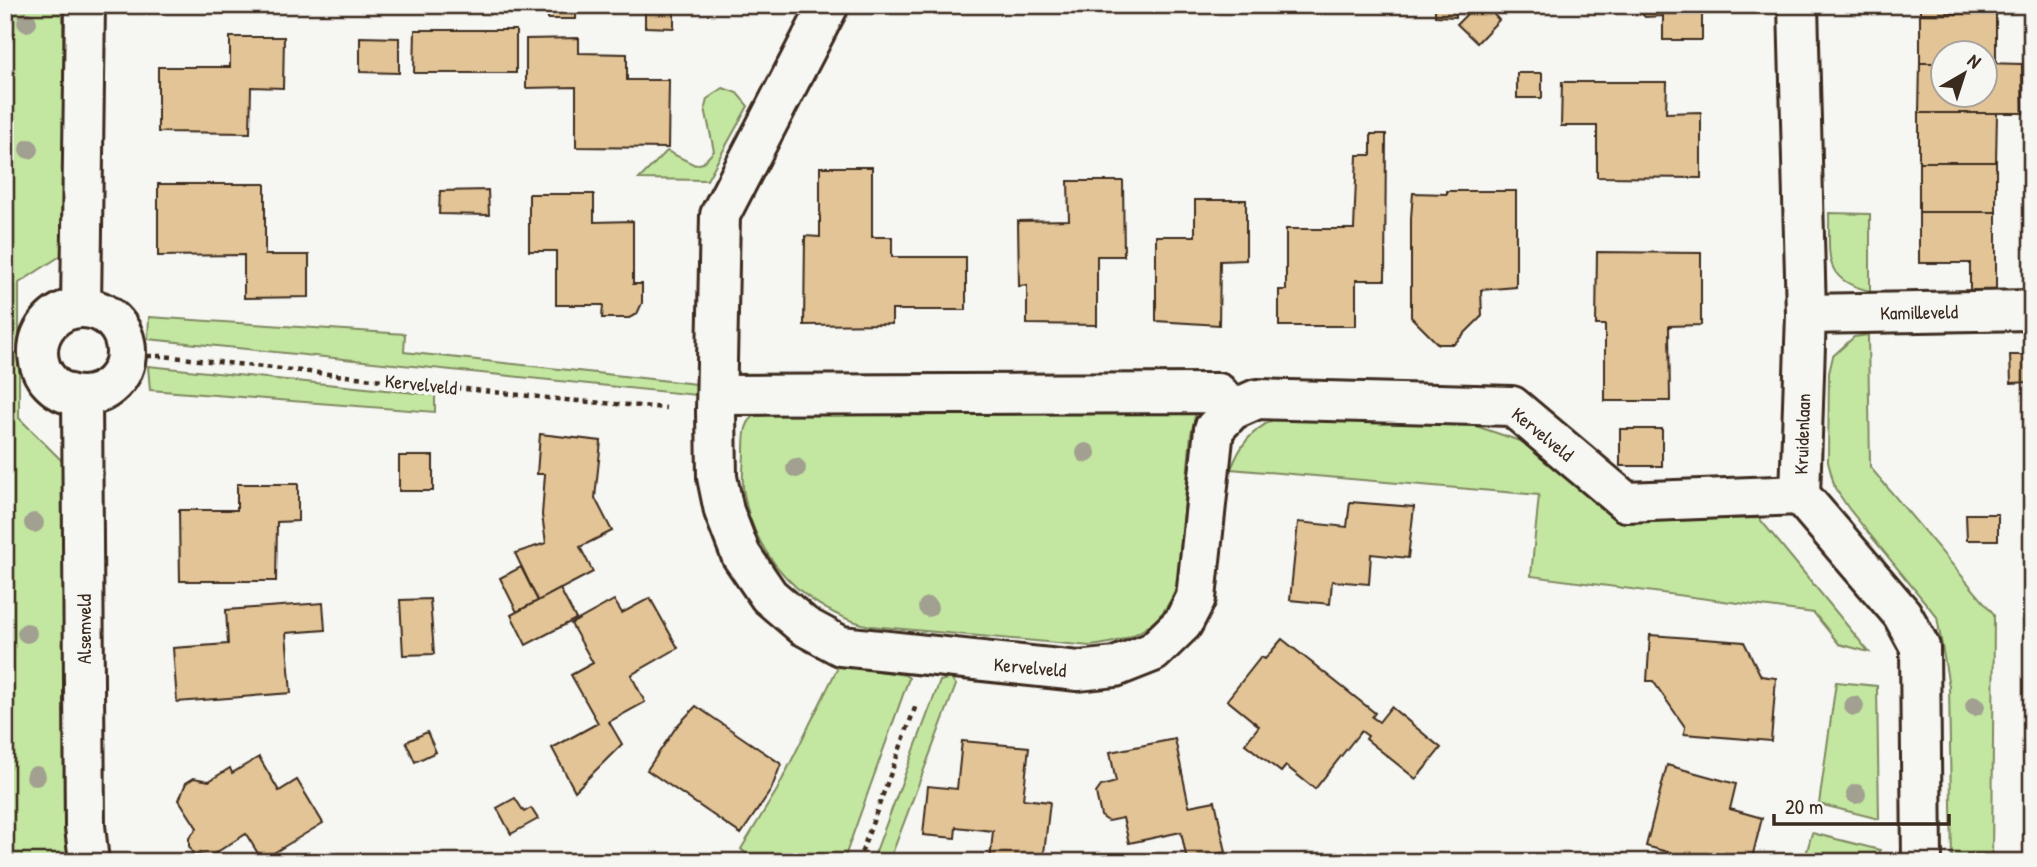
<svg xmlns="http://www.w3.org/2000/svg" width="2037" height="867" font-family="'Patrick Hand',sans-serif">
	<style>
		.green { fill: #c3e7a1; stroke: #7f8860; stroke-width: 2 }
		.building { fill: #e2c496; stroke: #3b2a1e; stroke-width: 2 }
		.lines { fill: none; stroke-linecap: round; stroke-linejoin: round }
		.street-casing { stroke: #3b2a1e; stroke-width: 44 }
		.path { stroke: #3b2a1e; stroke-width: 4.5; stroke-dasharray: 5 5; stroke-linecap: butt }
		.street { stroke: #f6f6f2; stroke-width: 38 }
		.tree { fill: #a2a090 }
		.labels { text-anchor: middle; stroke-width: 7; stroke-linejoin: round; paint-order: stroke }
		.street-label { font-size: 19px; fill: #3b2a1e; stroke: #f6f6f2 }
	</style>
	<rect width="100%" height="100%" fill="#f6f6f2"/>
	<filter id="ink" filterUnits="userSpaceOnUse"><feTurbulence type="fractalNoise" baseFrequency=".0143" numOctaves="2"/><feDisplacementMap in="SourceGraphic" scale="14" xChannelSelector="R" yChannelSelector="G"/><feConvolveMatrix kernelMatrix="1 2 1 2 8 2 1 2 1" color-interpolation-filters="sRGB"/></filter>
	<g filter="url(#ink)">
		<g class="green">
			<polygon points="5,5 63,5 65,253 19,283 19,418 63,462 64,829 68,862 5,862"/>
			<polygon points="723,88 737,93 748,106 707,180 639,179 667,151 695,165 703,163 714,151 705,108 707,99"/>
			<path d="M1829,213L1870,214V291C1821,280 1830,255 1829,213Z"/>
			<polygon points="149,317 405,334 404,352 696,384 696,395 148,339"/>
			<polygon points="1868,335 1870,467 1994,614 1992,862 1952,862 1949,686 1937,617 1849,509 1835,488 1828,462 1829,373 1833,356 1854,337"/>
			<polygon points="148,366 435,395 435,412 150,390"/>
			<path d="M762,412H1196L1191,434L1177,586C1162,627 1130,642 1090,646L870,626C807,611 755,559 744,494C741,481 744,465 744,451C744,434 744,418 762,412Z"/>
			<path d="M1274,419L1473,425L1523,442L1611,516L1631,520L1759,518L1869,652L1839,644L1814,613L1531,576L1539,495L1231,469C1241,444 1250,432 1274,419Z"/>
			<polygon points="839,665 905,675 909,678 843,862 755,862 741,849 777,790"/>
			<polygon points="951,678 956,685 889,862 872,862 940,681"/>
			<polygon points="1836,682 1877,686 1879,819 1819,804"/>
			<polygon points="1812,833 1880,850 1879,862 1804,862"/>
		</g>
		<g class="building">
			<rect x="548" y="5" width="28" height="14"/>
			<polygon points="645,5 674,5 674,28 645,27"/>
			<polygon points="1435,5 1456,5 1456,17 1435,16"/>
			<polygon points="1476,5 1485,5 1499,20 1477,43 1457,24"/>
			<polygon points="1634,5 1702,5 1702,40 1663,40 1663,16 1645,17"/>
			<polygon points="1920,5 1997,5 1996,14 1920,13"/>
			<polygon points="1920,13 1996,14 1996,64 1984,63 1984,52 1942,52 1942,63 1920,63"/>
			<polygon points="415,30 516,30 516,73 414,73"/>
			<polygon points="230,37 284,37 283,88 251,87 250,133 158,132 158,67 230,67"/>
			<polygon points="360,37 399,38 399,73 360,72"/>
			<polygon points="579,38 579,53 627,54 627,80 669,80 668,148 576,147 576,87 526,88 526,39"/>
			<polygon points="1920,63 1942,63 1942,94 1984,94 1984,63 2022,64 2023,113 1919,113"/>
			<rect x="1517" y="73" width="25" height="25"/>
			<polygon points="1562,82 1667,82 1666,113 1701,112 1701,178 1597,177 1597,126 1561,126"/>
			<polygon points="1919,113 1997,113 1996,162 1919,162"/>
			<polygon points="1371,134 1386,134 1385,280 1356,280 1356,326 1279,326 1279,290 1286,290 1286,229 1354,229 1357,155 1371,155"/>
			<rect x="1919" y="162" width="77" height="50"/>
			<polygon points="820,167 872,167 872,237 892,237 892,257 966,257 966,310 892,310 892,324 804,325 805,236 820,237"/>
			<polygon points="1068,181 1123,181 1124,256 1097,256 1097,325 1027,324 1027,285 1019,286 1018,221 1069,220"/>
			<polygon points="158,184 265,184 265,255 309,255 309,297 244,298 244,255 158,256"/>
			<polygon points="488,190 489,215 439,214 440,191"/>
			<polygon points="1447,191 1516,191 1516,287 1481,290 1482,316 1454,344 1438,344 1411,317 1411,218 1413,193 1447,194"/>
			<polygon points="529,194 594,194 594,222 633,221 633,284 642,284 642,303 637,314 629,318 602,318 603,305 556,305 556,251 529,251"/>
			<polygon points="1195,200 1246,200 1246,260 1220,261 1219,325 1156,321 1156,236 1195,236"/>
			<polygon points="1919,212 1996,212 1996,292 1970,292 1970,263 1919,263"/>
			<polygon points="1597,252 1701,253 1701,325 1669,326 1670,401 1605,401 1605,325 1596,325"/>
			<polygon points="2010,355 2032,355 2032,382 2011,383"/>
			<rect x="1620" y="429" width="42" height="37"/>
			<polygon points="540,434 601,441 595,498 612,531 580,547 593,572 538,601 515,553 546,543 542,515 545,474 537,474"/>
			<rect x="399" y="456" width="34" height="35"/>
			<polygon points="237,484 298,484 298,521 277,522 276,581 180,581 179,510 237,510"/>
			<polygon points="1350,502 1414,507 1408,558 1371,554 1369,584 1332,581 1330,604 1290,600 1298,522 1347,527"/>
			<polygon points="1966,514 1998,514 1998,540 1967,540"/>
			<polygon points="521,567 538,601 517,612 500,578"/>
			<polygon points="560,589 576,619 526,645 511,615"/>
			<polygon points="650,598 678,648 631,675 645,702 609,722 622,744 575,791 552,748 598,723 571,675 593,663 571,624 614,600 622,613"/>
			<polygon points="430,599 434,654 403,655 400,600"/>
			<polygon points="323,603 325,630 286,633 291,693 177,702 173,648 228,644 226,610"/>
			<polygon points="1650,635 1744,642 1761,676 1776,678 1771,741 1684,734 1685,727 1653,681 1647,681"/>
			<polygon points="1282,639 1375,713 1372,717 1379,722 1391,707 1441,748 1416,779 1366,739 1368,736 1361,731 1315,789 1286,766 1281,772 1245,744 1259,726 1227,700 1261,657 1265,659"/>
			<polygon points="696,706 781,764 771,790 741,834 647,770 677,726"/>
			<polygon points="427,732 436,752 415,762 406,742"/>
			<polygon points="1175,739 1189,806 1215,801 1226,852 1187,860 1181,832 1129,843 1123,818 1108,821 1101,816 1096,793 1101,786 1116,782 1110,752"/>
			<polygon points="962,741 1029,747 1023,799 1050,802 1043,862 990,861 993,831 956,827 955,838 923,835 928,786 957,789"/>
			<polygon points="259,757 279,791 297,780 323,823 262,860 246,834 209,857 193,854 189,846 189,838 197,828 179,800 186,783 194,778 209,781 230,768 232,773"/>
			<polygon points="1667,765 1736,784 1730,809 1762,818 1751,862 1703,862 1646,846"/>
			<polygon points="515,798 524,812 531,808 538,819 511,834 497,808"/>
		</g>
		<g class="lines">
			<defs>
				<g id="street">
					<polyline points="829,5 720,215 716,411 717,477 724,511 741,555 769,596 804,626 841,646 1078,671 1115,667 1153,652 1183,623 1196,598 1214,429 1232,410 1257,399 1512,406 1626,502 1800,495"/>
					<polyline points="1798,5 1806,314 1800,495 1902,614 1920,647 1922,862"/>
					<polyline points="81,307 85,5"/>
					<circle cx="82" cy="352" r="44"/>
					<polyline points="1806,314 2032,310"/>
					<polyline points="717,395 1218,393 1232,410"/>
					<polyline points="82,397 85,826 89,862"/>
				</g>
			</defs>
			<use href="#street" class="street-casing"/>
			<g class="path">
				<polyline points="127,356 163,356 566,400 666,408"/>
				<polyline points="858,862 916,705"/>
			</g>
			<use href="#street" class="street"/>
		</g>
		<g class="tree">
			<circle cx="27" cy="22" r="10"/>
			<circle cx="29" cy="149" r="10"/>
			<circle cx="1086" cy="453" r="10"/>
			<circle cx="796" cy="468" r="10"/>
			<circle cx="34" cy="523" r="10"/>
			<circle cx="928" cy="607" r="10"/>
			<circle cx="27" cy="633" r="10"/>
			<circle cx="1854" cy="706" r="10"/>
			<circle cx="1975" cy="706" r="10"/>
			<circle cx="36" cy="776" r="10"/>
			<circle cx="1856" cy="794" r="10"/>
		</g>
	</g>
	<g class="labels">
		<g class="street-label">
			<text transform="translate(1919 312) rotate(-1)" y="7">Kamilleveld</text>
			<text transform="translate(421 384) rotate(6)" y="7">Kervelveld</text>
			<text transform="translate(1543 434) rotate(39)" y="7">Kervelveld</text>
			<text transform="translate(1802 434) rotate(-88)" y="7">Kruidenlaan</text>
			<text transform="translate(84 629) rotate(-90)" y="7">Alsemveld</text>
			<text transform="translate(1030 667) rotate(5)" y="7">Kervelveld</text>
		</g>
	</g>
	<rect width="2037" height="867" fill="none" stroke="#f6f6f2" stroke-width="28"/>
	<rect x="14" y="14" width="2009" height="839" fill="none" stroke="#3b2a1e" stroke-width="2.5" filter="url(#ink)"/>
	<g transform="translate(1964 74) rotate(39)"><circle r="33" fill="#f6f6f2" stroke="#aba49d" stroke-width="2"/>
	<path d="M0-5L12 26L0 18L-12 26Z" fill="#3b2a1e"/>
	<text y="-10" font-size="19" font-weight="bold" text-anchor="middle" fill="#3b2a1e">N</text>
	</g>
	<path d="M1774 814v10h175v-10" fill="none" stroke="#3b2a1e" stroke-width="3.5"/>
	<text x="1785" y="814" font-size="21" fill="#3b2a1e" stroke="#f6f6f2" stroke-width="5" paint-order="stroke">20 m</text>
</svg>
